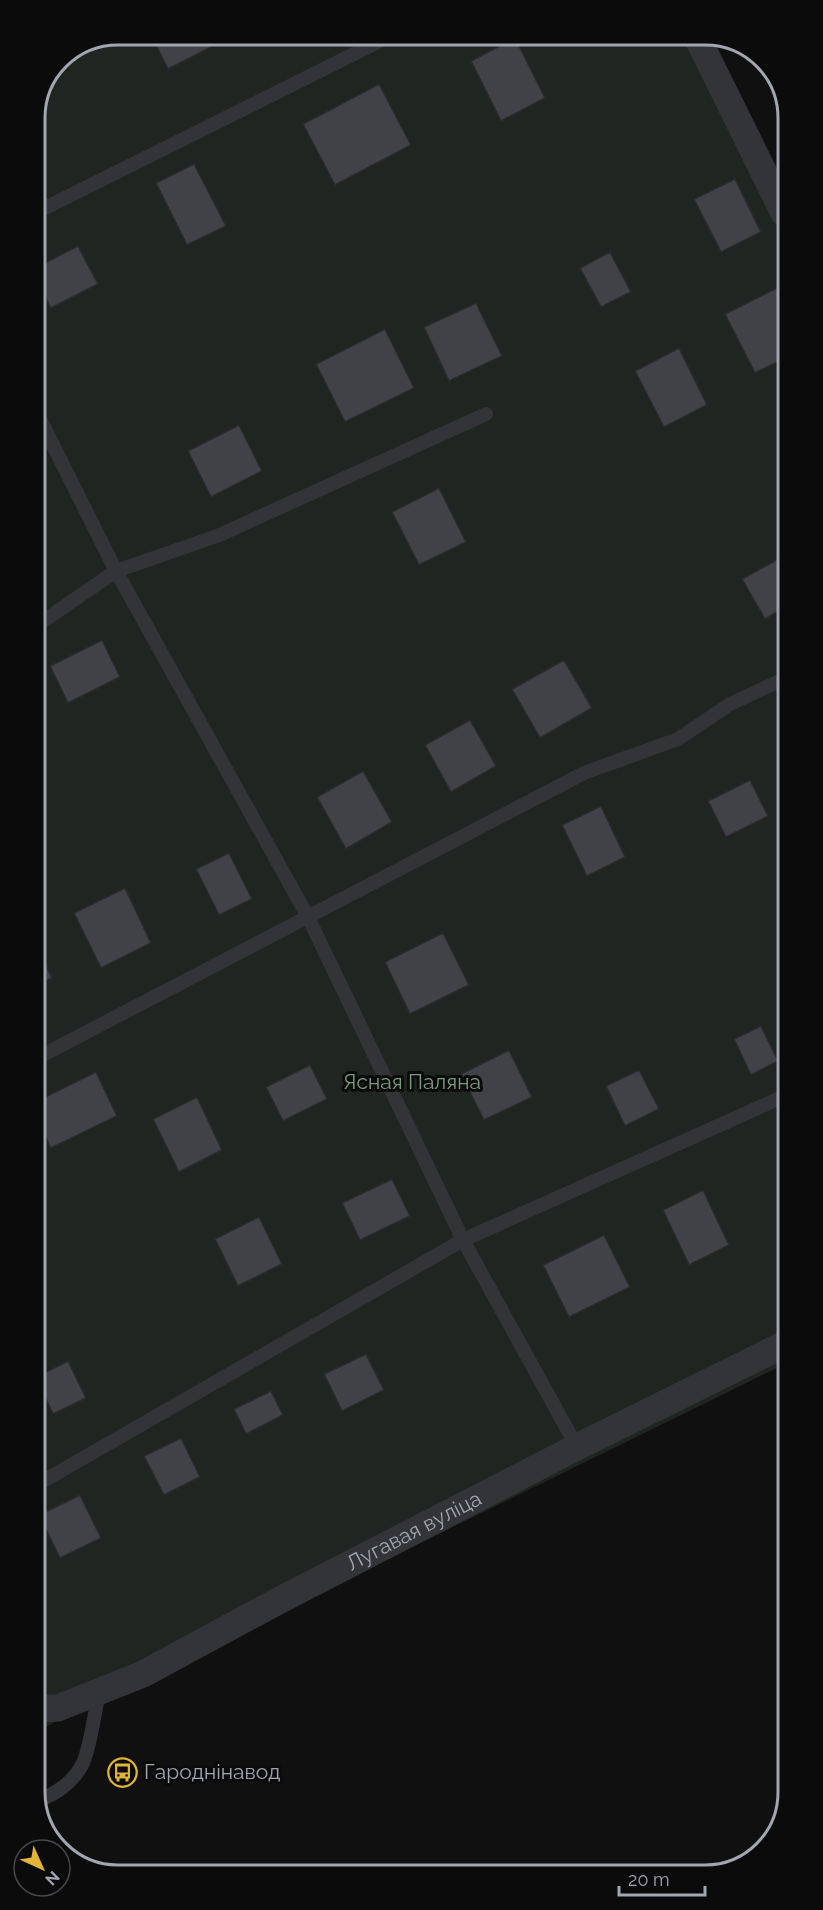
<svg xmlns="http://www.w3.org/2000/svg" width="823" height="1910" font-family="Raleway,sans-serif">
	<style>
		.green { fill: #1f2520 }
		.building { fill: #414247; stroke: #2a2a2d; stroke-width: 1.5 }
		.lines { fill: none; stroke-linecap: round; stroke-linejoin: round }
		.lane { stroke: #333438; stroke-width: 14 }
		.street { stroke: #333438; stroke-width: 27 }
		.labels { text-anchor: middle; stroke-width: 6; stroke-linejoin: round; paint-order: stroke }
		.park-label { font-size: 21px; fill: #7b9b7e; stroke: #0b0b0c }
		.street-label { font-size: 21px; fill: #a2a6b1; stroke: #0b0b0c }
		.poi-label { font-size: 21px; fill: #a2a6b1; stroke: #0b0b0c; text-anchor: start }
		.rim { fill: none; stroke: #a2a6b1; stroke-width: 3 }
	</style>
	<rect width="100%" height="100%" fill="#101011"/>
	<polygon class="green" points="118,35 696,35 784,213 787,1363 39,1730 35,113 59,59"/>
	<g class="building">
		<polygon points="151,35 214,35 219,43 168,69"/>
		<polygon points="515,38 545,98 501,121 471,61"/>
		<polygon points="379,84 411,145 335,185 303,124"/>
		<polygon points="194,164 226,226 187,245 156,183"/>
		<polygon points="735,179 761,232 721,252 694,199"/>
		<polygon points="78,246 98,284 51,308 35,277 35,268"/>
		<polygon points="610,252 631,292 601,307 580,268"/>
		<polygon points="785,284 785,358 755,373 725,314"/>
		<polygon points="476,303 502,356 449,381 424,327"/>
		<polygon points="385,329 414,388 345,422 316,364"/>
		<polygon points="679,348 707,405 664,427 635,371"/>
		<polygon points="239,425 262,471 211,497 188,451"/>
		<polygon points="439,488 466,542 419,565 392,512"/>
		<polygon points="782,557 785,562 785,607 765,619 742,579"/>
		<polygon points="102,640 120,677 68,703 50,666"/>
		<polygon points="564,660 592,708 540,738 512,689"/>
		<polygon points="470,720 496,766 451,792 425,745"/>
		<polygon points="363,771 392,822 346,849 317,797"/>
		<polygon points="750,780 768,816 726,837 708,801"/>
		<polygon points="601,806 625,857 587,876 562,825"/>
		<polygon points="229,853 252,899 219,915 196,869"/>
		<polygon points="125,888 151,943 101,968 74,913"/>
		<polygon points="443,933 469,985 410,1014 385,962"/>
		<polygon points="37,946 52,978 37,985"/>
		<polygon points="761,1026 778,1061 751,1075 734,1039"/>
		<polygon points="509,1050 532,1097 484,1120 461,1074"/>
		<polygon points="310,1065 327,1099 283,1121 266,1087"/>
		<polygon points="639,1070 659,1109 625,1126 606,1086"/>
		<polygon points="96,1072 117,1116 51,1148 37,1119 37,1101"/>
		<polygon points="197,1097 222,1150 179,1172 153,1119"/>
		<polygon points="392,1179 410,1216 360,1240 342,1203"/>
		<polygon points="703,1190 729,1245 689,1265 663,1210"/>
		<polygon points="259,1217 282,1264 238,1286 215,1239"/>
		<polygon points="604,1235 630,1287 569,1317 543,1265"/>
		<polygon points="366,1354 384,1390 342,1411 324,1374"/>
		<polygon points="68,1361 86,1398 53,1414 38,1382 38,1376"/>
		<polygon points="271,1391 283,1415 246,1434 234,1409"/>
		<polygon points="181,1438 200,1477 164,1495 144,1456"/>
		<polygon points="80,1495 101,1538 60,1558 39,1515"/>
	</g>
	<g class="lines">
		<g class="lane">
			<polyline points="35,213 392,35"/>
			<polyline points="35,409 116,571 308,917 463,1240 577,1447"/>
			<polyline points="36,626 116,571 217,536 486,414"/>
			<polyline points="37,1058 584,773 678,739 730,704 786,678"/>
			<polyline points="38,1484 463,1240 787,1095"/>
			<path d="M39,1800C56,1794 73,1782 82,1765C89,1753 96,1708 99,1691"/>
		</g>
		<g class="street">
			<polyline points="696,35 784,213"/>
			<path id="s1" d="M39,1709L58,1708L143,1674L280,1600L577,1447L787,1343"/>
		</g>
	</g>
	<defs>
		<symbol id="bus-ring" viewBox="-11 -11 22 22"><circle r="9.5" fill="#0b0b0c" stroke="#e1b338" stroke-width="1.5"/><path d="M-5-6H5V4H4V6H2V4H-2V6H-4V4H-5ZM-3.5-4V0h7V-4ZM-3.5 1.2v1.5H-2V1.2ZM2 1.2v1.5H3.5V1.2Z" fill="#e1b338"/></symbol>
	</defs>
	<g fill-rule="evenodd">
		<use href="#bus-ring" x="106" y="1756" width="33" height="33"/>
	</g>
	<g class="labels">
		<g class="park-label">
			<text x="412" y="1089">Ясная Паляна</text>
		</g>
		<g class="street-label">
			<text dy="7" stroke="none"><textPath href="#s1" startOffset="417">Лугавая вуліца</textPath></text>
		</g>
		<g class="poi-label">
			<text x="144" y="1779">Гароднінавод</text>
		</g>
	</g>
	<path d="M0 0H823V1910H0ZM118 45H705A73 73 0 0 1 778 118V1792A73 73 0 0 1 705 1865H118A73 73 0 0 1 45 1792V118A73 73 0 0 1 118 45Z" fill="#0b0b0c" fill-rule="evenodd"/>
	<path class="rim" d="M118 45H705A73 73 0 0 1 778 118V1792A73 73 0 0 1 705 1865H118A73 73 0 0 1 45 1792V118A73 73 0 0 1 118 45Z"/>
	<g transform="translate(42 1868) rotate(135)"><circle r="28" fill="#0b0b0c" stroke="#47494e" stroke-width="1.5"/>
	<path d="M0-4.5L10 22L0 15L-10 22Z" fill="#e1b338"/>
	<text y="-9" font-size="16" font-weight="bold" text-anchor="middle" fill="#a2a6b1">N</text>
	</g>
	<path d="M619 1886v9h86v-9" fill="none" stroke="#a2a6b1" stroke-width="3"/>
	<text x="628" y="1886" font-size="18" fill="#a2a6b1" stroke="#0b0b0c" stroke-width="4.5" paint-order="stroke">20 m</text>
</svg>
